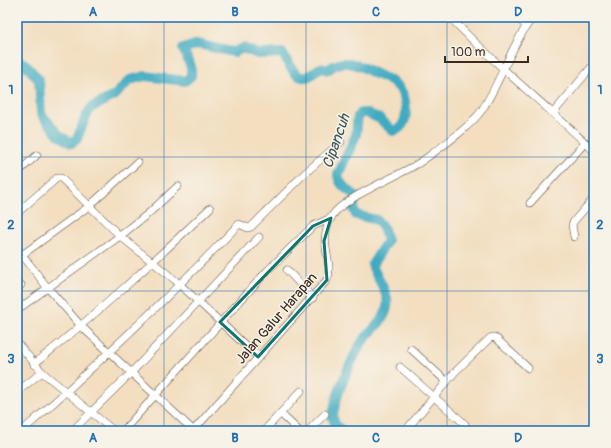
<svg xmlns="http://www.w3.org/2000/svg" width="611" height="448" font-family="Pangolin,sans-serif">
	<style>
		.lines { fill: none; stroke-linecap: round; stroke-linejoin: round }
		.river { stroke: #41aac1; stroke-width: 10 }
		.minor-casing { stroke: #574536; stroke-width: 8 }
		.minor { stroke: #fff; stroke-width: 7 }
		.marked { fill: none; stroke: #0f766e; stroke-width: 3; stroke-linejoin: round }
		.grid { fill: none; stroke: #1f6fb2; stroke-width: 1; stroke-opacity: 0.55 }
		.labels { text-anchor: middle; stroke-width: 3; stroke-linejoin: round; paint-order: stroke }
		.street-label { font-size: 14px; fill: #3b2a1e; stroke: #f7f3e8 }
		.water-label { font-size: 15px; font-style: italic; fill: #3d5757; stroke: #f7f3e8 }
		.neatline { fill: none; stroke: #1f6fb2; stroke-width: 1.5 }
		.grid-label { font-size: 13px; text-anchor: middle; font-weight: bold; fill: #1f6fb2 }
	</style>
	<rect width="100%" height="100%" fill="#f7f3e8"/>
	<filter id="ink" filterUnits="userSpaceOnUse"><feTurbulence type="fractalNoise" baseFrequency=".025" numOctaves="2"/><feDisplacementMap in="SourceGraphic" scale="8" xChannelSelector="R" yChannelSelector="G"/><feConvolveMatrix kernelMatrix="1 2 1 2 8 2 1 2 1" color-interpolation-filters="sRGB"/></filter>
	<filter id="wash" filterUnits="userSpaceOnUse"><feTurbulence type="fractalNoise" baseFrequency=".012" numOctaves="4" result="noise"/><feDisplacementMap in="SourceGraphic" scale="16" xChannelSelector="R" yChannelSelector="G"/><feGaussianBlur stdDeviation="0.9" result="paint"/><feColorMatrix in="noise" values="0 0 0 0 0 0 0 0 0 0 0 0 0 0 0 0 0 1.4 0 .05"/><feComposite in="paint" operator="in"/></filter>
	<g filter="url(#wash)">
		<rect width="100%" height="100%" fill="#f3dec0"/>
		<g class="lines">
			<path class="river" d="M17,60L25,64L39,80L41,114L59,135L71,143L77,139L86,116L92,107L114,96L130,80L145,76L185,81L191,76V67L183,49L198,44L228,51L235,52L243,48L258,54L282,53C288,61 294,80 307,77C312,76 315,70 321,68L328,70C342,56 361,66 374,73C383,78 394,80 400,89C408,101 410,128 393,131L380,119L367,113H361L358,116L356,135L338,175C340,187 349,190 357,197L353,208L356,215L377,220L384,229L387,241L372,265C376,276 384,286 387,298C391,320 367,331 359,347C349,366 334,397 333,418L335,424L342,431"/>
		</g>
	</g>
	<g filter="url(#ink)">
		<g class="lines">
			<defs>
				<g id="minor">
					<path d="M450,17C495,65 547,106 594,151"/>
					<polyline points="517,17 526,26"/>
					<polyline points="554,112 594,64"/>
					<polyline points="17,173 37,155"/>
					<polyline points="530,203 585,143"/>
					<polyline points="17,213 57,178 61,178 120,236 175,280 258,357"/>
					<polyline points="574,237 572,225 574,221 594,198"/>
					<polyline points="17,248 47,287 82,327 193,430"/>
					<polyline points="22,255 88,207 138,162"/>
					<polyline points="287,270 313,298"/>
					<polyline points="17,288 21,285"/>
					<polyline points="17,310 120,236 149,213 178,186"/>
					<polyline points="17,343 42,372 114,431"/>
					<polyline points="411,349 447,382"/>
					<path d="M34,364C96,315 153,262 210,208"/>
					<polyline points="400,367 465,424"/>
					<polyline points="17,392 42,372"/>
					<polyline points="281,414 299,431"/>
					<path d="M22,431C97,365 170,296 239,224L248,228L251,227L304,174L341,142"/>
					<polyline points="72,431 130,374 259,237"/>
					<polyline points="123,431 267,271 313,226 331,218"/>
					<path d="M193,431L327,280C335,261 316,244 332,216C343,197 402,175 422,161C440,148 469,128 482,110C501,81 511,45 533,17"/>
					<polyline points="264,431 301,391"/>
					<polyline points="308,431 325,414"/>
					<polyline points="405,431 455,372 490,338 494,337 498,340 528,368"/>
				</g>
			</defs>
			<use href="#minor" class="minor-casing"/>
			<use href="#minor" class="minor"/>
		</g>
	</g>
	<path class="marked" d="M331,218L324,241L327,280L258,357L220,322L313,226Z"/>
	<path class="grid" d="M164,17V431M306,17V431M447,17V431M17,157H594M17,291H594"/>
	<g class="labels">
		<g class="street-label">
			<text transform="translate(276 318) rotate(-49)" y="5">Jalan Galur Harapan</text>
		</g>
		<g class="water-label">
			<text transform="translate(336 141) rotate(-71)" y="5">Cipancuh</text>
		</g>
	</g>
	<rect width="611" height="448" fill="none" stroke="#f7f3e8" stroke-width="44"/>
	<path d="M445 56v6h83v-6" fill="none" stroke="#3b2a1e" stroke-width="2"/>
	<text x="451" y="56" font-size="12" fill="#3b2a1e" stroke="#f7f3e8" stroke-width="3" paint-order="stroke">100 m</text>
	<rect x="22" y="22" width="567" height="404" class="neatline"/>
	<g class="grid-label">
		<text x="93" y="16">A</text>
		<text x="235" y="16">B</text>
		<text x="376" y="16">C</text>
		<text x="518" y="16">D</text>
		<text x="11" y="94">1</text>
		<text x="600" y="94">1</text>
		<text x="11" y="229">2</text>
		<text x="600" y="229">2</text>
		<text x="11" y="363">3</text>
		<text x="600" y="363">3</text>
		<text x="93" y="442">A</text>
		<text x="235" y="442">B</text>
		<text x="376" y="442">C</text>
		<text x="518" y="442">D</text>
	</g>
</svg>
